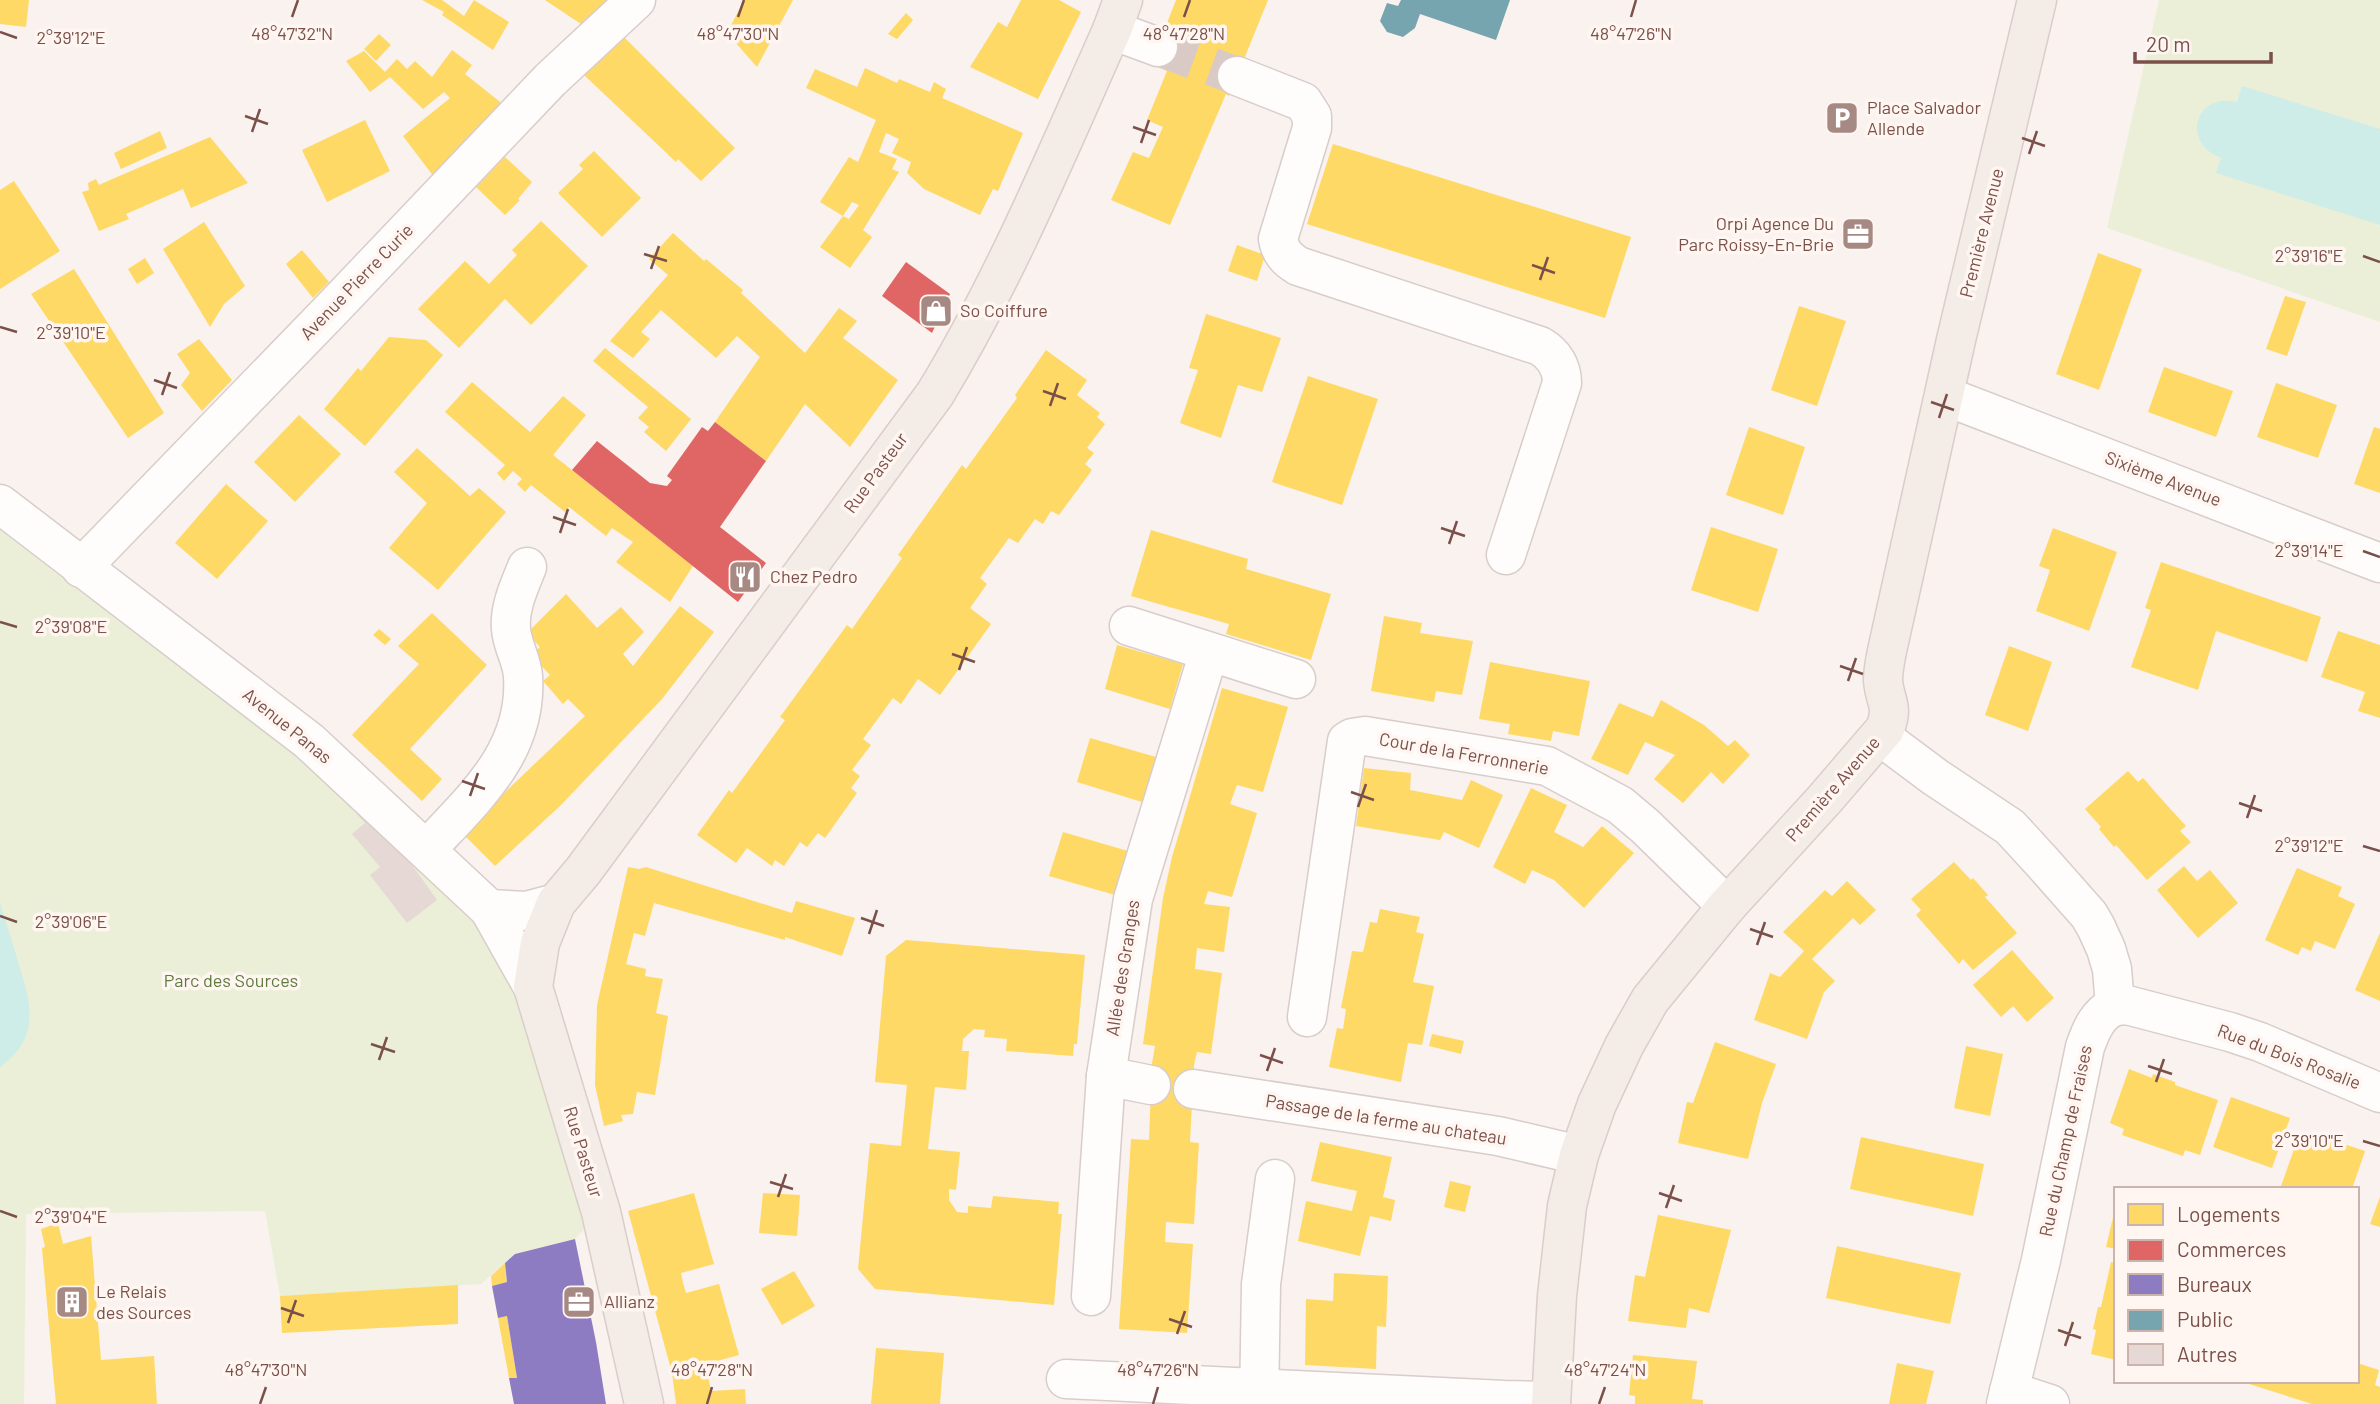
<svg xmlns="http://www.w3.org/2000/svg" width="2380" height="1404" font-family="Barlow,sans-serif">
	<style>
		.green { fill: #ebefd7 }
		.water { fill: #ceece8 }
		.homes { fill: #ffd966 }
		.shops { fill: #e06666 }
		.offices { fill: #8e7cc3 }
		.public { fill: #76a5af }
		.building { fill: #e6d8d5 }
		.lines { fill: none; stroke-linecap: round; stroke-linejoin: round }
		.minor-tunnel { stroke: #dacac5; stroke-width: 38; stroke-dasharray: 38 19; stroke-linecap: butt }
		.minor-casing { stroke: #d8cdca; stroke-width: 41 }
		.major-casing { stroke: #dacdca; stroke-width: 41 }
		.minor { stroke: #fefdfc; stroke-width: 38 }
		.major { stroke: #f4ece6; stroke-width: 38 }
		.ticks { fill: none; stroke: #7b504a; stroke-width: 2.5 }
		.labels { text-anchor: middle; stroke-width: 7; stroke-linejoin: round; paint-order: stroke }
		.poi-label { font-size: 18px; fill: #7b504a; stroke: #fff6f1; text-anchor: start }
		.street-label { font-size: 18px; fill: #7b504a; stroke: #fff6f1 }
		.park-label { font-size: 18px; fill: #5e7b3e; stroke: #fff6f1 }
		.ticks-label { font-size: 18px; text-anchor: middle; fill: #7b504a; stroke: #fff6f1; stroke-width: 7; stroke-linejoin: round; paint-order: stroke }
	</style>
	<rect width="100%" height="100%" fill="#f9f2ee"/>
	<g class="green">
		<polygon points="2159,0 2380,0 2380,322 2107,228"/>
		<polygon points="0,504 489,909 601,1212 575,1239 515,1254 481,1284 280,1296 265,1211 26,1214 24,1404 0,1404"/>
	</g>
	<g class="water">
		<path d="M2242,86L2380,129V225L2216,173L2221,158C2180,142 2196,92 2237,102Z"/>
		<path d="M0,903C6,923 13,944 19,965C32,1006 40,1038 0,1067Z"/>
	</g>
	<g class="homes">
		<polygon points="0,0 29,0 26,27 0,24"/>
		<polygon points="422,0 442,0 464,16 474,0 509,22 493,50 442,15 444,12"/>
		<polygon points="545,0 612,0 584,26"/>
		<polygon points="744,0 793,0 757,67 727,33"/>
		<polygon points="1021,0 1059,0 1081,12 1038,99 970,67 998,22 1007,27"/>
		<polygon points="1176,0 1268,0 1229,96 1226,94 1170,225 1111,200 1133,152 1149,158 1163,127 1147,120 1167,71 1151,64"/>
		<polygon points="906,13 913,20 897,39 888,34"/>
		<polygon points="620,33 735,148 701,181 678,159 676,162 583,74"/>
		<polygon points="379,34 391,45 376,61 364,49"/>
		<polygon points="452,50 472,65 465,74 504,105 434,177 403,136 450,98 444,92 423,109 390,77 370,92 346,61 364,51 385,72 397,59 407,69 415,61 432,77"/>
		<polygon points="865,68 897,83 899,79 930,92 934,82 946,89 942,98 1023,133 998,191 993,189 980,215 924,189 907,173 911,162 892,153 899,139 886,133 879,152 897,159 892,169 899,172 863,230 872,237 850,268 820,247 843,216 849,219 859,205 852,202 843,216 820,202 849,157 858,162 876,120 806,88 815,69 857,87"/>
		<polygon points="365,120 390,171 327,202 302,150"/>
		<polygon points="160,131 167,148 121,169 114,153"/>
		<polygon points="210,137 248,183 191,208 183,189 126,214 129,219 99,231 82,192 89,190 88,183 96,179 99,185 110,180"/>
		<polygon points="1333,144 1631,237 1605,318 1307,224"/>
		<polygon points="594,151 641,198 602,237 558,193 583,169 579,165"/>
		<polygon points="505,157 532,182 518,199 520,200 505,215 476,187"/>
		<polygon points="14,181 60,251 0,289 0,190"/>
		<polygon points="541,221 588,266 531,325 505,299 459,348 418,309 465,261 489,284 517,255 512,250"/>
		<polygon points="204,222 245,286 224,304 210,327 163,249"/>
		<polygon points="673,233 704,261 706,259 743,290 741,293 805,353 839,308 857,321 843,338 898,380 850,447 805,404 766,461 715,422 760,357 737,336 716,358 661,310 641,332 650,339 633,358 610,341 668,275 649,259"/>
		<polygon points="1237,245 1265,255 1257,281 1228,271"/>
		<polygon points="302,250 329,282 313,298 286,264"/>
		<polygon points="2098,253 2142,269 2099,390 2056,374"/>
		<polygon points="145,258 154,273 137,284 128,269"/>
		<polygon points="74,269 164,413 128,438 31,294"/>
		<polygon points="2285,296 2306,302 2287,356 2266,349"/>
		<polygon points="1799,306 1846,321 1817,406 1771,390"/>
		<polygon points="1206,314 1281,338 1262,392 1238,385 1221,438 1180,423 1198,370 1189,368"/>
		<polygon points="389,337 426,340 443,355 365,446 324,409 358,368 361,371"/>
		<polygon points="199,339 232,380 202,411 181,385 190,373 177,354"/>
		<polygon points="605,348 691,419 666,451 644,432 649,427 638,418 648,407 593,361"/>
		<polygon points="1046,350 1087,380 1077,395 1100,413 1097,417 1105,424 1087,448 1094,453 1085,464 1092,470 1059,515 1051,511 1043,524 1035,519 1018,543 1009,538 980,578 987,584 970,608 991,624 940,695 918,679 901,704 893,698 863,739 871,745 852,770 860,776 851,788 857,793 825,838 818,833 807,847 800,842 784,866 775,860 772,866 747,848 736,863 697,835 729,790 732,793 785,720 780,717 847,625 852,629 902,558 898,555 962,465 966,469 1017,398 1015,395"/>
		<polygon points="2164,367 2233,391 2216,437 2148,412"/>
		<polygon points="1308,376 1378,399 1342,505 1272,482"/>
		<polygon points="472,382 530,432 563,396 586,415 553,455 693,566 670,602 616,562 633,542 612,528 606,536 569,507 565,512 531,485 525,492 517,484 522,479 513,471 504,481 497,473 505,465 445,412"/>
		<polygon points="2276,383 2337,405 2318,458 2257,437"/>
		<polygon points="299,415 341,454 295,502 254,462"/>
		<polygon points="1749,427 1805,447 1783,515 1726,495"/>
		<polygon points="2374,427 2380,429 2380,493 2354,484"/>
		<polygon points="417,448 470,496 479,488 506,512 438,590 389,548 427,503 394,472"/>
		<polygon points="226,484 268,521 217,579 175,543"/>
		<polygon points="1711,527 1778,549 1758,612 1691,590"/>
		<polygon points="2053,528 2117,552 2089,631 2036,611 2050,570 2039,566"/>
		<polygon points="1151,530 1248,559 1246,569 1331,594 1311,660 1226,634 1229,624 1131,596"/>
		<polygon points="2161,562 2321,617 2307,662 2216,631 2198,690 2131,667 2151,610 2145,608"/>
		<polygon points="566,594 597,628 621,607 644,632 623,654 633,666 680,606 714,632 662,699 561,805 495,866 462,833 585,716 568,699 563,704 543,681 550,675 531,655 540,647 527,633"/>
		<polygon points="432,613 487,665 410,749 442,779 422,801 352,735 419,664 398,646"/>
		<polygon points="1384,616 1422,623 1420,633 1473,641 1462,695 1436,691 1434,702 1371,691"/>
		<polygon points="379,629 391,639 385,645 373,635"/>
		<polygon points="2338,631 2380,645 2380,718 2358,711 2365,692 2321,677"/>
		<polygon points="1117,645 1183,664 1170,709 1105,689"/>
		<polygon points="2009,646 2052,662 2028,731 1985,715"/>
		<polygon points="1490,662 1590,681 1579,736 1553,731 1551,741 1508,734 1510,724 1479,719"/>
		<polygon points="1222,688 1288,707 1263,792 1237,785 1230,804 1257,813 1232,897 1208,891 1204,904 1230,907 1224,952 1197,948 1195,969 1222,973 1211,1054 1197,1052 1194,1065 1190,1142 1199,1143 1194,1224 1166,1222 1165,1242 1193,1244 1187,1333 1119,1329 1131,1139 1149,1140 1152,1063 1155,1046 1143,1044 1163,898 1172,857"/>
		<polygon points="1661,700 1704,725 1728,746 1735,740 1750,755 1723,784 1711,772 1683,803 1654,779 1675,755 1645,742 1628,775 1591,759 1619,703 1653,717"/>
		<polygon points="1090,738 1156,757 1142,802 1077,782"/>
		<polygon points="1364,768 1411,773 1410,790 1462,800 1471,780 1503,795 1479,848 1444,832 1440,840 1356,826"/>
		<polygon points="2128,771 2138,782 2143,778 2164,802 2186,826 2180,831 2191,842 2147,880 2116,845 2114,847 2099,829 2101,827 2085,809"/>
		<polygon points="1531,788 1567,805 1554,832 1583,847 1602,826 1634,853 1584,908 1554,880 1532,870 1525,884 1493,867"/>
		<polygon points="1063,832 1128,851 1115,895 1049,876"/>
		<polygon points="1954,862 1971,880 1973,878 1988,895 1985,897 2017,933 1973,970 1963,959 1959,964 1916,915 1921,910 1911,899"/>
		<polygon points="2184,866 2197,881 2210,870 2238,903 2198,938 2157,890"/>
		<polygon points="628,867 639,869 646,867 792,913 796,901 855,918 842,956 785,937 785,940 654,903 645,936 634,933 626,964 646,969 645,976 663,979 656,1013 668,1016 655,1095 637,1092 633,1114 621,1115 623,1121 604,1126 595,1085 597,1005"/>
		<polygon points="2297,868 2342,887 2338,896 2355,904 2335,949 2315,941 2311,951 2302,947 2298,955 2265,940"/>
		<polygon points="1847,881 1876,910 1860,925 1853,918 1812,959 1835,981 1824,992 1807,1039 1754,1020 1770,973 1780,977 1804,951 1783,932 1825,890 1832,896"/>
		<polygon points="1380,909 1420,917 1416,932 1424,934 1413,982 1434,986 1422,1045 1408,1043 1401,1082 1329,1067 1337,1028 1343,1029 1346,1009 1341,1008 1352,951 1363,952 1370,922 1377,923"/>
		<polygon points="2380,933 2380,1001 2355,990"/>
		<polygon points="906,940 1085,955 1077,1044 1074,1044 1073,1056 1006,1051 1007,1039 984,1037 985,1030 974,1029 963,1039 962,1051 969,1051 966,1090 935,1087 928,1149 960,1152 956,1190 949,1189 949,1200 957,1212 968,1213 968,1206 991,1208 993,1196 1059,1202 1058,1214 1062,1214 1054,1305 875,1289 858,1269 870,1143 901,1146 907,1085 875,1082 886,956"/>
		<polygon points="2012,950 2054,998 2027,1022 2013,1006 2001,1017 1973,985"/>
		<polygon points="1432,1034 1464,1041 1461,1054 1429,1046"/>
		<polygon points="1715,1042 1776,1064 1762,1103 1748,1159 1678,1143 1687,1102 1693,1103"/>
		<polygon points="1966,1046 2003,1054 1990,1116 1954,1108"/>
		<polygon points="2129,1069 2152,1078 2153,1074 2175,1082 2175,1085 2218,1100 2200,1155 2185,1150 2183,1156 2122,1135 2124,1129 2110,1123"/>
		<polygon points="2231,1097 2290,1118 2272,1168 2213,1147"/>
		<polygon points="1861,1137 1984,1164 1973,1216 1850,1189"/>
		<polygon points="2298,1138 2325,1148 2329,1139 2365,1151 2352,1189 2280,1189"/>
		<polygon points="1320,1142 1392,1157 1383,1197 1395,1200 1391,1221 1370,1216 1360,1256 1298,1241 1306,1201 1352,1211 1357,1191 1311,1181"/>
		<polygon points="1450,1181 1471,1186 1465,1212 1444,1207"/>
		<polygon points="694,1193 714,1264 681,1273 683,1283 686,1293 719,1284 739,1355 706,1364 711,1391 745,1389 746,1404 676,1404 672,1373 628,1211"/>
		<polygon points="763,1193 800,1195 797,1236 759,1233"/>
		<polygon points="2380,1197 2380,1227 2370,1224"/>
		<polygon points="2115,1209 2116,1209 2116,1249 2106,1247"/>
		<polygon points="1658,1215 1731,1230 1709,1313 1689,1308 1686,1328 1628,1321 1635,1275 1645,1277"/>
		<polygon points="58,1223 63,1244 91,1236 101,1360 154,1356 157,1404 56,1404 42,1248 45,1247 41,1229"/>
		<polygon points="1837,1246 1961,1273 1950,1324 1826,1298"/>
		<polygon points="2111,1262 2116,1263 2116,1360 2091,1354 2096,1330 2093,1329 2098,1307 2101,1307"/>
		<polygon points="505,1263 507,1282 492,1286 491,1276"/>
		<polygon points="794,1271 815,1306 782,1325 761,1289"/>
		<polygon points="1334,1273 1388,1276 1386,1327 1377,1326 1376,1369 1305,1365 1306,1299 1333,1301"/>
		<polygon points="458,1285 458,1324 282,1333 280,1296"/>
		<polygon points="507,1316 517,1378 509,1378 498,1318"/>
		<polygon points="876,1348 944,1353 940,1404 871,1404"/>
		<polygon points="1633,1355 1697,1361 1692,1399 1703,1400 1703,1404 1635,1404 1635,1396 1629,1395"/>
		<polygon points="1897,1363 1934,1371 1926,1404 1889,1404"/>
		<polygon points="2357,1363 2379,1370 2375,1385 2380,1387 2380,1404 2312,1404 2243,1382 2357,1381"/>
	</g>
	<g class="shops">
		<polygon points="906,262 950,294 932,333 882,296"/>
		<polygon points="715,422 766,461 720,527 766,563 738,602 572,470 597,441 650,483 667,486 672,480 667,476 702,427 708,431"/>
	</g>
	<polygon class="offices" points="575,1239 596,1342 606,1404 514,1404 509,1378 517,1378 507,1316 498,1318 492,1286 507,1282 505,1263 515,1254"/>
	<polygon class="public" points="1401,0 1510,0 1496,40 1420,14 1415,28 1403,37 1387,32 1380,21 1387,3 1398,6"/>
	<polygon class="building" points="364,808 400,848 437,900 407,923 370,875 380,867 352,834 365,823 357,814"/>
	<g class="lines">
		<polyline class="minor-tunnel" points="1158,47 1237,76"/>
		<defs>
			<g id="minor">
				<polyline points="1112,30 1158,47"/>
				<path d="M1237,76L1303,102L1312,116V128L1278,239C1280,252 1287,259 1298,266L1540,346C1554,354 1562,367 1562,383L1506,555"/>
				<polyline points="1945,396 2380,563"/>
				<polyline points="0,504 309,741 489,909 533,987"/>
				<polyline points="81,568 332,309 550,80 636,0"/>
				<polyline points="1129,626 1296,679"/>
				<path d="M1880,736L1935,777L2010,827L2044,864L2089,915L2096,927L2106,949L2112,969L2115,1006C2098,1013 2091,1030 2085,1047L2041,1260L2006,1404"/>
				<path d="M427,849C474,798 528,752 523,676C522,660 512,645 511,629C509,608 519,587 527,567"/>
				<polyline points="489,909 526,911 556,903"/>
				<polyline points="2115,1006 2127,1005 2230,1032 2260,1042 2380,1093"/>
				<polyline points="1307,1017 1347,741 1352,738 1365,736 1547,766 1620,805 1645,826 1727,906"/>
				<polyline points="1106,1076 1151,1085"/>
				<polyline points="1193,1089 1498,1136 1579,1155"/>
				<polyline points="1091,1296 1106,1076 1133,899 1209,652"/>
				<polyline points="1066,1379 1504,1400 1551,1401"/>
				<polyline points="2009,1391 2050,1404"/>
				<polyline points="1259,1404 1261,1284 1275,1179"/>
			</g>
			<g id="major">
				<path d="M644,1404L601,1212L533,987L540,943L556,903L583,871L935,394C1005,279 1057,153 1112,30L1123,0"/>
				<path d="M1551,1404L1557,1296L1567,1206L1579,1155L1597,1104L1624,1046L1650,1000L1727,906L1824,800L1885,729C1894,705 1885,703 1883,681C1883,668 1886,655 1889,642L1956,340L2037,0"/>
			</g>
		</defs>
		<use href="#minor" class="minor-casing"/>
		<use href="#major" class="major-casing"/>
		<use href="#minor" class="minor"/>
		<use href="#major" class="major"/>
	</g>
	<path class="ticks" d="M292,17L298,0M738,17L744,0M1184,17L1190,0M1631,17L1636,0M0,32L17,38M245,116L268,124M1133,127L1156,135M252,132L260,109M2022,138L2045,146M1141,143L1149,120M2029,154L2037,131M644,254L667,261M2363,256L2380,262M1532,265L1555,273M651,269L659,246M1540,280L1548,257M0,327L17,332M154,380L177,388M1043,391L1066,399M162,395L170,372M1931,402L1954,410M1050,406L1058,383M1939,418L1947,394M553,517L576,525M1441,528L1465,536M560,533L568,509M1449,544L1457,521M2363,551L2380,557M0,622L17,627M952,654L975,662M1840,666L1863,674M959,670L967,647M1848,681L1856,658M462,781L485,789M1351,792L1374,800M470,796L478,773M2239,803L2262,811M1358,807L1366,784M2247,818L2255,795M2363,846L2380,851M0,916L17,922M861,918L884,926M1750,929L1773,937M869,934L877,910M1757,945L1765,922M371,1044L395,1052M1260,1055L1283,1063M379,1060L387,1037M2148,1066L2172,1074M1267,1071L1275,1048M2156,1082L2164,1059M2363,1141L2380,1146M770,1182L793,1189M1659,1193L1682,1201M778,1197L786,1174M1666,1208L1674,1185M0,1211L17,1217M281,1308L304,1316M1169,1319L1192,1327M288,1323L296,1300M2058,1330L2081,1338M1177,1334L1185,1311M2065,1346L2073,1322M260,1404L266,1387M707,1404L712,1387M1153,1404L1158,1387M1599,1404L1605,1387"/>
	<defs>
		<symbol id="parking-square" viewBox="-11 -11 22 22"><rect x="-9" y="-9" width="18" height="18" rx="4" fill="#a78983" stroke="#fff6f1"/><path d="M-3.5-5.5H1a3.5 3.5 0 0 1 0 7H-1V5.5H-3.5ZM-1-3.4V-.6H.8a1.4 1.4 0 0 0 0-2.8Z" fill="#fff"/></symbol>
		<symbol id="office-square" viewBox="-11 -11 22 22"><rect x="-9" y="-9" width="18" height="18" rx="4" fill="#a78983" stroke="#fff6f1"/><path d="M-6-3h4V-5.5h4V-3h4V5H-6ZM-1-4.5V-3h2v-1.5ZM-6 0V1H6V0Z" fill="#fff"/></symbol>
		<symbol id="shop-square" viewBox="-11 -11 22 22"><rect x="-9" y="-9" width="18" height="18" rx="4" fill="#a78983" stroke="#fff6f1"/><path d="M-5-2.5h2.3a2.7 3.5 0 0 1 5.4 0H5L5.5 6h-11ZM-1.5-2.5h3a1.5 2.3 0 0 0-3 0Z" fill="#fff"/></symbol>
		<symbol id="restaurant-square" viewBox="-11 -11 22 22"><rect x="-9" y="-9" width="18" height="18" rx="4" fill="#a78983" stroke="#fff6f1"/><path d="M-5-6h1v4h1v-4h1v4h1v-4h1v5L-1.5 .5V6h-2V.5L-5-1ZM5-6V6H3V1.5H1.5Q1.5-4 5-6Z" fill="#fff"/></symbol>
		<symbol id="building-square" viewBox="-11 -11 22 22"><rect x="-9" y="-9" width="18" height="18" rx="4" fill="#a78983" stroke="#fff6f1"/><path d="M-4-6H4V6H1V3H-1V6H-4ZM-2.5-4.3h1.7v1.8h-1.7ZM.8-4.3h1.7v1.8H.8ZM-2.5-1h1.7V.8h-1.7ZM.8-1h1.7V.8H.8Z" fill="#fff"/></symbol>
	</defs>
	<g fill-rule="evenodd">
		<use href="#parking-square" x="1823" y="99" width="38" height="38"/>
		<use href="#office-square" x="1839" y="215" width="38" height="38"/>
		<use href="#shop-square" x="917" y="292" width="38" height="38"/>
		<use href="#restaurant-square" x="726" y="558" width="38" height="38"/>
		<use href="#building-square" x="53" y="1283" width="38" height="38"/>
		<use href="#office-square" x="560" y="1283" width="38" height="38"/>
	</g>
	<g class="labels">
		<g class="poi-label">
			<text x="1867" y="114">Place Salvador<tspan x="1867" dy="21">Allende</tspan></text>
			<text x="1834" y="230" text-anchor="end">Orpi Agence Du<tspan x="1834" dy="21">Parc Roissy-En-Brie</tspan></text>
			<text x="960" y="317">So Coiffure</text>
			<text x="770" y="583">Chez Pedro</text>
			<text x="96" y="1298">Le Relais<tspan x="96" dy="21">des Sources</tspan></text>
			<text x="604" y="1308">Allianz</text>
		</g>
		<g class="street-label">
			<text transform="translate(1982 233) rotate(-76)" y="6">Première Avenue</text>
			<text transform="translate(357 282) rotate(-46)" y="6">Avenue Pierre Curie</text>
			<text transform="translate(876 473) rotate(-54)" y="6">Rue Pasteur</text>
			<text transform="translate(2163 479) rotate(21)" y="6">Sixième Avenue</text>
			<text transform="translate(287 726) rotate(39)" y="6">Avenue Panas</text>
			<text transform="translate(1464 754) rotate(10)" y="6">Cour de la Ferronnerie</text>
			<text transform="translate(1833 789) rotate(-49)" y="6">Première Avenue</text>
			<text transform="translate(1123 968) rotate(-81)" y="6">Allée des Granges</text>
			<text transform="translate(2289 1057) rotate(21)" y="6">Rue du Bois Rosalie</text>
			<text transform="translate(1386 1120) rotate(9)" y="6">Passage de la ferme au chateau</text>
			<text transform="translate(2066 1141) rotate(-78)" y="6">Rue du Champ de Fraises</text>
			<text transform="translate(583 1152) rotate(73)" y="6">Rue Pasteur</text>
		</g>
		<g class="park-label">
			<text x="231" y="987">Parc des Sources</text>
		</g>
	</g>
	<g class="ticks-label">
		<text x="292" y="40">48°47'32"N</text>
		<text x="738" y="40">48°47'30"N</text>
		<text x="1184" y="40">48°47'28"N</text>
		<text x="1631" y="40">48°47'26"N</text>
		<text x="71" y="44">2°39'12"E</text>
		<text x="2309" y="262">2°39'16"E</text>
		<text x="71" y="339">2°39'10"E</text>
		<text x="2309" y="557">2°39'14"E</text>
		<text x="71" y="633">2°39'08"E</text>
		<text x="2309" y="852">2°39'12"E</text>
		<text x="71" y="928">2°39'06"E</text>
		<text x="2309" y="1147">2°39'10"E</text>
		<text x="71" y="1223">2°39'04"E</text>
		<text x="266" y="1376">48°47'30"N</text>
		<text x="712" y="1376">48°47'28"N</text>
		<text x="1158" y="1376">48°47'26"N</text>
		<text x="1605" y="1376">48°47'24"N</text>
	</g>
	<rect x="2114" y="1187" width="245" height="196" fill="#fff6f1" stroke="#cab4ae" stroke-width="2"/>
	<rect x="2128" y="1204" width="35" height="21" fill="#ffd966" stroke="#cab4ae" stroke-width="2"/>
	<text x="2177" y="1222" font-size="21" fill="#7b504a">Logements</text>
	<rect x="2128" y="1240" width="35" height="21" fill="#e06666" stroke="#cab4ae" stroke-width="2"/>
	<text x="2177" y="1257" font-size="21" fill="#7b504a">Commerces</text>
	<rect x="2128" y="1274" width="35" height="21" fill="#8e7cc3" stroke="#cab4ae" stroke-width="2"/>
	<text x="2177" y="1292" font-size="21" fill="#7b504a">Bureaux</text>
	<rect x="2128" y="1310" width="35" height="21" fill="#76a5af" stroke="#cab4ae" stroke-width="2"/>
	<text x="2177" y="1327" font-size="21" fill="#7b504a">Public</text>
	<rect x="2128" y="1344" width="35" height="21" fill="#e6d8d5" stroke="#cab4ae" stroke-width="2"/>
	<text x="2177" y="1362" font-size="21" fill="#7b504a">Autres</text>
	<path d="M2135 52v10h136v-10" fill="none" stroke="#7b504a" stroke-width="3.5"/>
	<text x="2146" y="52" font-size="21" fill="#7b504a" stroke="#fff6f1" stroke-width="5" paint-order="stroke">20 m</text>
</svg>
